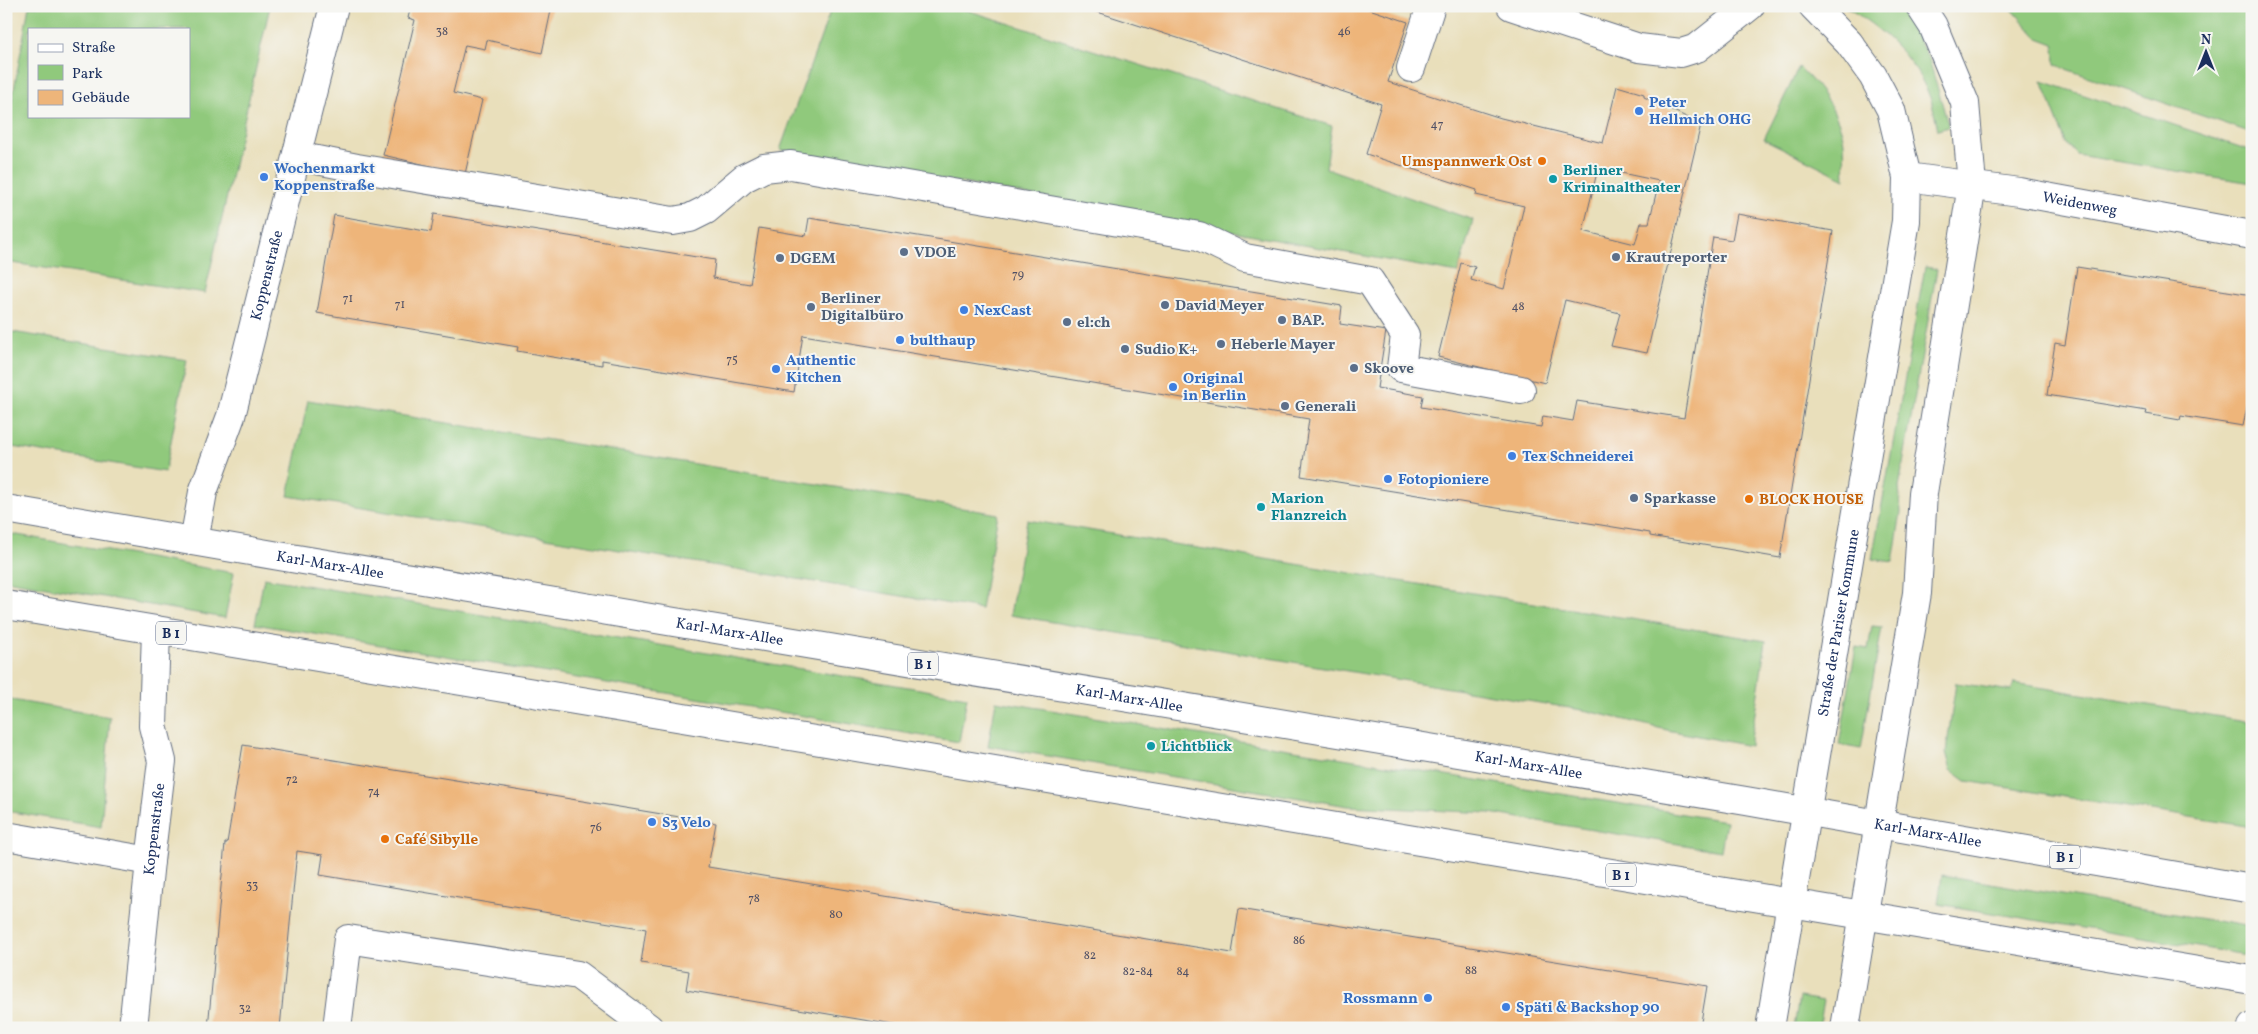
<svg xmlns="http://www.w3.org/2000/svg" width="2258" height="1034" font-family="Vollkorn,serif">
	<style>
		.green { fill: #90c97c; stroke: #567c6d; fill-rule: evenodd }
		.building { fill: #eeb57a; fill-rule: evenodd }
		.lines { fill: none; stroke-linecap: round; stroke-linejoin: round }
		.minor-casing { stroke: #636d7f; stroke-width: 30 }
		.major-casing { stroke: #636d7f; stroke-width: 30 }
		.minor { stroke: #fff; stroke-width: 28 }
		.major { stroke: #fff; stroke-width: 28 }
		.shop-dot { fill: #3f7fe0; stroke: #f6f6f2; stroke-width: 2 }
		.food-dot { fill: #e8710a; stroke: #f6f6f2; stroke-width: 2 }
		.culture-dot { fill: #0f9aa8; stroke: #f6f6f2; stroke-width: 2 }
		.service-dot { fill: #5c6f8a; stroke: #f6f6f2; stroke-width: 2 }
		.labels { text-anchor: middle; stroke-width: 4; stroke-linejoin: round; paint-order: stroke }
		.number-label { font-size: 12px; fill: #505065 }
		.shield { fill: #f6f6f2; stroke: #5d6b8a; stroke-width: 1 }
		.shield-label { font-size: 14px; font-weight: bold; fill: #1b2f5e }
		.shop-label { font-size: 15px; font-weight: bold; fill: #366cbe; stroke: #f6f6f2; text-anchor: start }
		.food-label { font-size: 15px; font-weight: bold; fill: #c56008; stroke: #f6f6f2; text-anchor: start }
		.culture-label { font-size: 15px; font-weight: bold; fill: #0d838f; stroke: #f6f6f2; text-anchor: start }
		.street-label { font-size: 15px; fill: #1b2f5e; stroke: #f6f6f2 }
		.service-label { font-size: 15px; font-weight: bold; fill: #4e5e75; stroke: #f6f6f2; text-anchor: start }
	</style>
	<rect width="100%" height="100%" fill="#f6f6f2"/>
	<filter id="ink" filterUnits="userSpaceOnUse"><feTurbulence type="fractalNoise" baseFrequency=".02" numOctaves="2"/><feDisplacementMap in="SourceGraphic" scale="10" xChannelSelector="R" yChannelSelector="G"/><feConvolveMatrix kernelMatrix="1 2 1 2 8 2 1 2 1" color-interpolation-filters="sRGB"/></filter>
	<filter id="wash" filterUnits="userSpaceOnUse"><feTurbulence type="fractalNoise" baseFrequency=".0096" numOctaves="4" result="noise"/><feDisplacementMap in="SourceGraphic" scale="20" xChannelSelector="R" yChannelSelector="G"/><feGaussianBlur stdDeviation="1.12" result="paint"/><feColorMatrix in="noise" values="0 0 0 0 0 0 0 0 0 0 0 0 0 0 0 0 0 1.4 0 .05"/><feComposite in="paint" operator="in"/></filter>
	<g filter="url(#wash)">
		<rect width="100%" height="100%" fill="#e9dfbb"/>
		<g class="green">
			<path d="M29,6H270L205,293L6,262V134ZM29,29H189V116H29Z"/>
			<polygon points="832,6 954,6 1332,126 1326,168 1473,220 1458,273 780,150"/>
			<path d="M1844,6H1897L1914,31L1929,59L1949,127L1938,130C1936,121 1934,110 1931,100C1915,58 1882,28 1844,6Z"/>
			<polygon points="2009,6 2252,6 2252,133 2063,68 2055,64 2054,44 2038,38"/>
			<path d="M1799,67C1820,87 1840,114 1844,143C1845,155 1844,167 1845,179L1764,139Z"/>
			<polygon points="2042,81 2252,151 2252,183 2077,155 2066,143"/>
			<polygon points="1925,267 1937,269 1899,487 1901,512 1893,562 1872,559"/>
			<polygon points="6,331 187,360 165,472 6,446"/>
			<polygon points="308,400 998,514 981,609 288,496"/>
			<polygon points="1027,520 1766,641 1750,746 1667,730 1588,711 1010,615"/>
			<polygon points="6,533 234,573 225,618 6,580"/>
			<polygon points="264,578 967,697 959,742 255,624"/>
			<polygon points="1872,626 1882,627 1861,749 1839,745 1856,647 1868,649"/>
			<polygon points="1956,683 2012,691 2014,683 2252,722 2252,827 1966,781 1951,770 1946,752"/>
			<polygon points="6,699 110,717 101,827 6,811"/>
			<polygon points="996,701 1726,821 1721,851 1489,813 1348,806 988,746"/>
			<polygon points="1942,875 2252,927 2252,956 1938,904"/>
			<polygon points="1799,997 1824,1001 1819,1028 1794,1028"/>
		</g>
		<g id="blocks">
			<g class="building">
				<polygon points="411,6 552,6 542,53 487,40 485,49 465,45 453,93 482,100 465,174 383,155 415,20 408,18"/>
				<path d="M1079,6H1360L1408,22L1388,82L1501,118L1603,143L1617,86L1644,94V97L1701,124L1647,353L1611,346L1620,313L1565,300L1545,383L1438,357L1461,263L1475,267L1471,280L1504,289L1524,206L1476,195L1477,190L1366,154L1381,104ZM1598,168L1659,181L1649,223H1641L1635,244L1583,231Z"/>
				<polygon points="434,214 715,260 713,278 750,284 759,228 806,236 809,218 1342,306 1340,324 1386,331 1377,388 1423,396 1421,407 1541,427 1543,416 1573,421 1577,401 1684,418 1713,237 1732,240 1737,214 1833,231 1780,558 1650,536 1650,533 1301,476 1309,419 803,335 794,392 602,360 602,365 582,362 517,351 518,347 317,313 334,215 431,232"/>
				<polygon points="2077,267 2252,295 2252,383 2243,426 2181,416 2180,420 2146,414 2147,411 2047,395 2055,343 2065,345"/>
				<polygon points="243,745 716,823 708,867 1232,953 1239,909 1707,986 1700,1028 911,1028 686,990 689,971 641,963 646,929 320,875 323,855 297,851 280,1028 208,1028 225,843 227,843"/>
			</g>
		</g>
	</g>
	<g filter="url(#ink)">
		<use href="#blocks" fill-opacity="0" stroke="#636d7f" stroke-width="1"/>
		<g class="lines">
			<defs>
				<g id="minor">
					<polyline points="1511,6 1639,48 1681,53 1697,48 1750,6"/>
					<polyline points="1411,68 1431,6"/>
					<polyline points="297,156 357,168 673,221 690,218 706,210 744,178 764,168 791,165 1199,236 1245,258 1370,281 1405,335 1401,368 1521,390"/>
					<path id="s1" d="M1907,177L2019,192L2252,235"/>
					<path id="s2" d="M194,541L203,492L231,416L334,6"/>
					<polyline points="6,836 150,861"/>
					<path id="s3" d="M133,1028L150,861L162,761L153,726L156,630"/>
					<polyline points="337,1028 348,939 578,975 649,1028"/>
					<path id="s4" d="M1770,1028L1906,221L1907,177L1891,110L1873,76L1849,43L1813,6"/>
					<polyline points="1845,1028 1917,593 1923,493 1972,185 1965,103 1933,26 1920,6"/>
					<polyline points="2252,1028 2252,1027"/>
				</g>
				<g id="major">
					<path id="s5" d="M6,509L279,556L1746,801L2252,889"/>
					<polyline points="6,605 2252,980"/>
				</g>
			</defs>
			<use href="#minor" class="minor-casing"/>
			<use href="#major" class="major-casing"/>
			<use href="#minor" class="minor"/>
			<use href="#major" class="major"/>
		</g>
	</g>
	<g class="shop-dot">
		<circle cx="1639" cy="111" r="5"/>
		<circle cx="264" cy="177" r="5"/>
		<circle cx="964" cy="310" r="5"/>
		<circle cx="900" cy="340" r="5"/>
		<circle cx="776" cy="369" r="5"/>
		<circle cx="1173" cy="387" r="5"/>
		<circle cx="1512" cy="456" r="5"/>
		<circle cx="1388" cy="479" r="5"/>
		<circle cx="652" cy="822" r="5"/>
		<circle cx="1428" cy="998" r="5"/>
		<circle cx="1506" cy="1007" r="5"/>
	</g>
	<g class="food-dot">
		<circle cx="1542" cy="161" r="5"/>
		<circle cx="1749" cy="499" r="5"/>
		<circle cx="385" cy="839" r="5"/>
	</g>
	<g class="culture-dot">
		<circle cx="1553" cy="179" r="5"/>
		<circle cx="1261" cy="507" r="5"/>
		<circle cx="1151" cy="746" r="5"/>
	</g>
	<g class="service-dot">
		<circle cx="904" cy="252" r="5"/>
		<circle cx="1616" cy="257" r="5"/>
		<circle cx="780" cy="258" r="5"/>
		<circle cx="1165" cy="305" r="5"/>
		<circle cx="811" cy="307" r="5"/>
		<circle cx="1282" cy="320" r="5"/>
		<circle cx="1067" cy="322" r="5"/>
		<circle cx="1221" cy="344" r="5"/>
		<circle cx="1125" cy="349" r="5"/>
		<circle cx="1354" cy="368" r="5"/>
		<circle cx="1285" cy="406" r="5"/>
		<circle cx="1634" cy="498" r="5"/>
	</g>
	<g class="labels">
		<g class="number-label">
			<text x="442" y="35">38</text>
			<text x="1344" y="35">46</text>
			<text x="1437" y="128">47</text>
			<text x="1018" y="278">79</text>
			<text x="348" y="302">71</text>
			<text x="400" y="308">71</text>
			<text x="1518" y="310">48</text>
			<text x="732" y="363">75</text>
			<text x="292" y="783">72</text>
			<text x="374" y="795">74</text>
			<text x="596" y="831">76</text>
			<text x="252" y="889">33</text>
			<text x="754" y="902">78</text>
			<text x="836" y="918">80</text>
			<text x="1299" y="944">86</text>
			<text x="1090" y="959">82</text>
			<text x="1471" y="974">88</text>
			<text x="1138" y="975">82-84</text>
			<text x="1183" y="975">84</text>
			<text x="245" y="1012">32</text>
		</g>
		<g class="shield">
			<rect x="156" y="621.5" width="30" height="23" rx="4"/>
			<rect x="908" y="652.5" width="30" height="23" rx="4"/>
			<rect x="2050" y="845.5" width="30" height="23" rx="4"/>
			<rect x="1606" y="863.5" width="30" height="23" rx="4"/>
		</g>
		<g class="shield-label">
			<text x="171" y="638">B 1</text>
			<text x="923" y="669">B 1</text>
			<text x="2065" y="862">B 1</text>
			<text x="1621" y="880">B 1</text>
		</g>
		<g class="shop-label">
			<text x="1649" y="107">Peter<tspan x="1649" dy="17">Hellmich OHG</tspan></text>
			<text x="274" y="173">Wochenmarkt<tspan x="274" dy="17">Koppenstraße</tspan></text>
			<text x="974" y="315">NexCast</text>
			<text x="910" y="345">bulthaup</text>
			<text x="786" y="365">Authentic<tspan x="786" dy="17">Kitchen</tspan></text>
			<text x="1183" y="383">Original<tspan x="1183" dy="17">in Berlin</tspan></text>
			<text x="1522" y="461">Tex Schneiderei</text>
			<text x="1398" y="484">Fotopioniere</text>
			<text x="662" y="827">S3 Velo</text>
			<text x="1418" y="1003" text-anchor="end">Rossmann</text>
			<text x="1516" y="1012">Späti &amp; Backshop 90</text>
		</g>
		<g class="food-label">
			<text x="1532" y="166" text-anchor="end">Umspannwerk Ost</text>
			<text x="1759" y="504">BLOCK HOUSE</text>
			<text x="395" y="844">Café Sibylle</text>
		</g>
		<g class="culture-label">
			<text x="1563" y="175">Berliner<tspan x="1563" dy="17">Kriminaltheater</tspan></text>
			<text x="1271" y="503">Marion<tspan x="1271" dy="17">Flanzreich</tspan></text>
			<text x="1161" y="751">Lichtblick</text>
		</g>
		<g class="street-label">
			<text dy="5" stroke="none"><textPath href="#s1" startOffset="175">Weidenweg</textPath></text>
			<text dy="5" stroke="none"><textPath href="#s2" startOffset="276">Koppenstraße</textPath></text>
			<text dy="5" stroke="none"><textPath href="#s5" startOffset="329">Karl-Marx-Allee</textPath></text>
			<text dy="5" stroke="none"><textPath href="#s4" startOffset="411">Straße der Pariser Kommune</textPath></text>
			<text dy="5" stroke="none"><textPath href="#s5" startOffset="734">Karl-Marx-Allee</textPath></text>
			<text dy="5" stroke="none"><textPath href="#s5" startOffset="1139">Karl-Marx-Allee</textPath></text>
			<text dy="5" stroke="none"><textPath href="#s5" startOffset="1544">Karl-Marx-Allee</textPath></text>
			<text dy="5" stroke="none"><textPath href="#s3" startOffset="200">Koppenstraße</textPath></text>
			<text dy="5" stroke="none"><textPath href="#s5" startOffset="1949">Karl-Marx-Allee</textPath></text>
		</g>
		<g class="service-label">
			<text x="914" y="257">VDOE</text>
			<text x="1626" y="262">Krautreporter</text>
			<text x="790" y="263">DGEM</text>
			<text x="821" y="303">Berliner<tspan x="821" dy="17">Digitalbüro</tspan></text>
			<text x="1175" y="310">David Meyer</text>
			<text x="1292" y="325">BAP.</text>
			<text x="1077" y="327">el:ch</text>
			<text x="1231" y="349">Heberle Mayer</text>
			<text x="1135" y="354">Sudio K+</text>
			<text x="1364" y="373">Skoove</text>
			<text x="1295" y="411">Generali</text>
			<text x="1644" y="503">Sparkasse</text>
		</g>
	</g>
	<rect width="2258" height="1034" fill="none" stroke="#f6f6f2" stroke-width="25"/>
	<rect x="28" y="28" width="162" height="90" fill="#f6f6f2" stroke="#9ea6b7"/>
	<rect x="38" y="44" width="25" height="8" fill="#ffffff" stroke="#9ea6b7"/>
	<text x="72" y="52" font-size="15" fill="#1b2f5e">Straße</text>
	<rect x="38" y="65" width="25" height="15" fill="#90c97c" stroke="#9ea6b7"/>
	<text x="72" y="78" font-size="15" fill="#1b2f5e">Park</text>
	<rect x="38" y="90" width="25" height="15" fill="#eeb57a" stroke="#9ea6b7"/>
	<text x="72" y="102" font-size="15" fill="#1b2f5e">Gebäude</text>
	<g transform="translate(2206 52)" stroke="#f6f6f2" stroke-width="4" paint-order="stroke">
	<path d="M0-4L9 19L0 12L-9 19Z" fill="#1b2f5e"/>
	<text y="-8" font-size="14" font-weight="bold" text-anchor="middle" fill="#1b2f5e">N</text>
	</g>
</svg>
